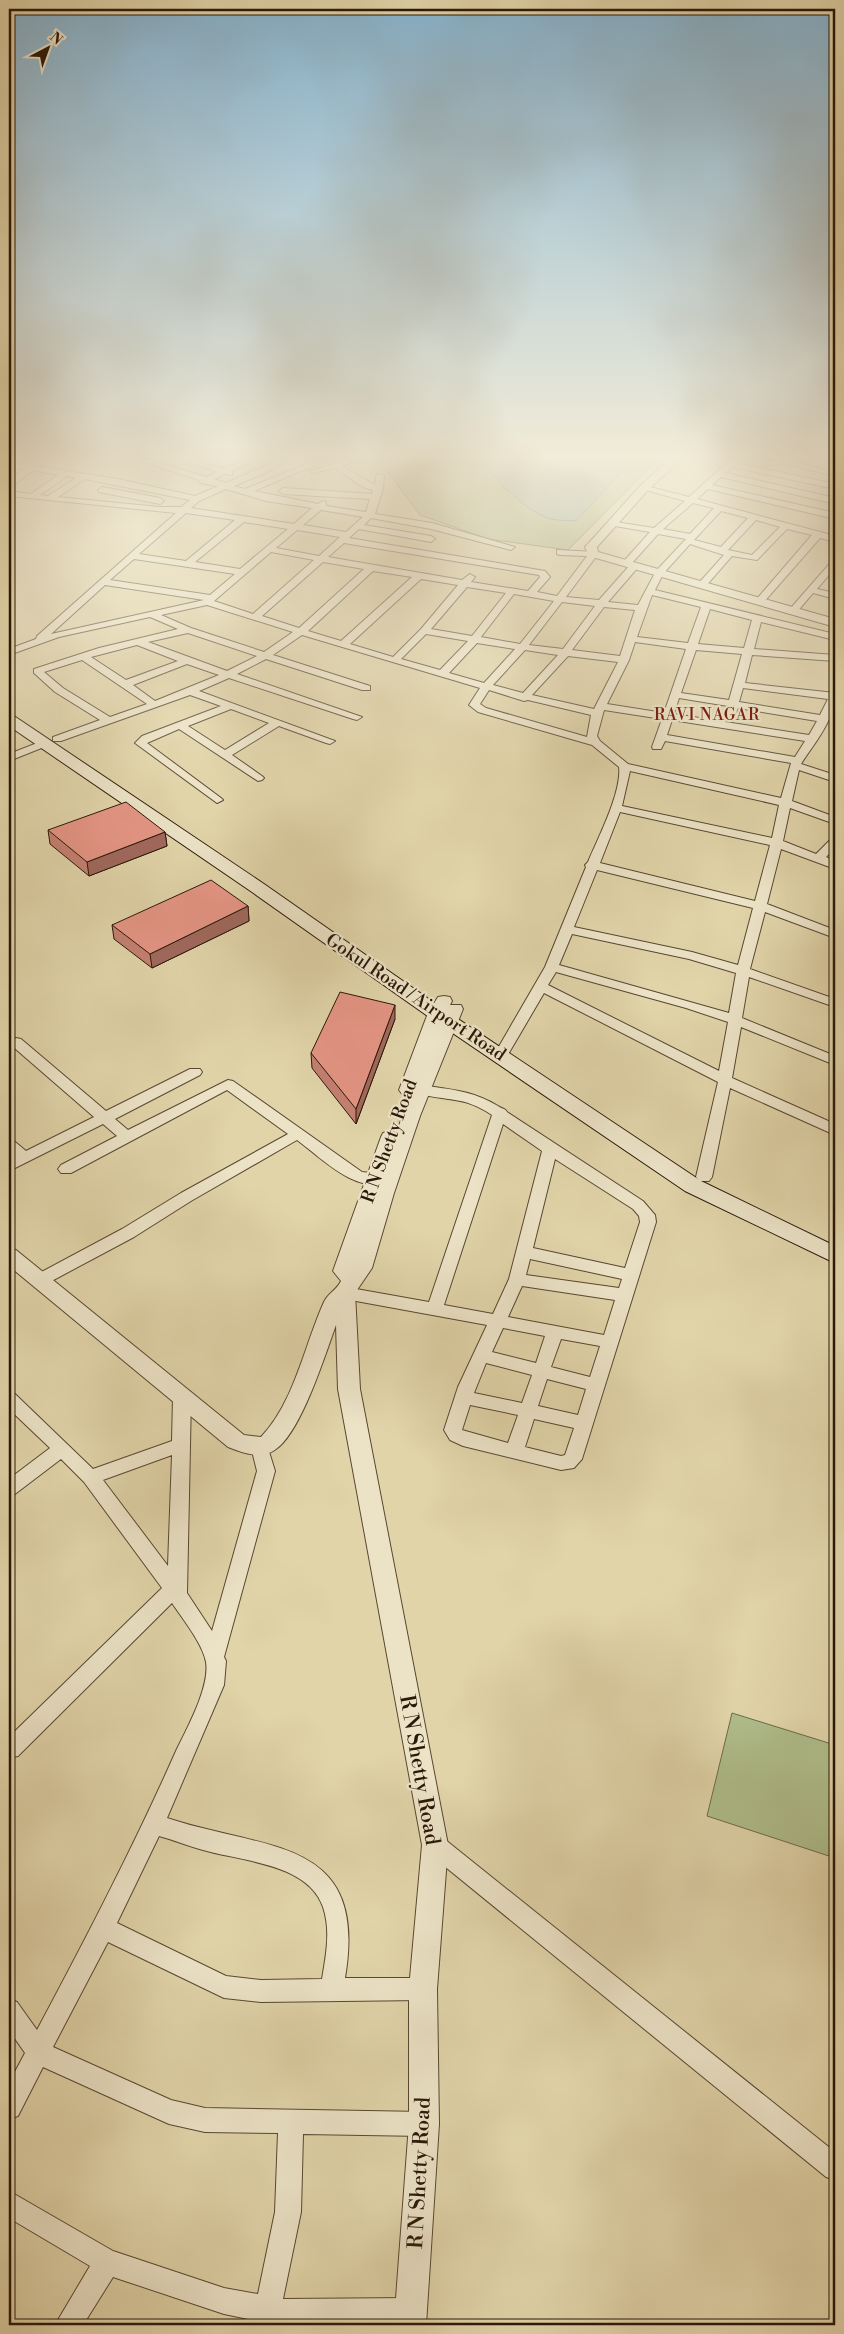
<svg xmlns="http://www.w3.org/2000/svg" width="844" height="2334" font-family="'Libre Bodoni',serif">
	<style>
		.green { fill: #afbd8b; stroke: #6c6a4a }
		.water { fill: #97b7b1; stroke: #6b776e }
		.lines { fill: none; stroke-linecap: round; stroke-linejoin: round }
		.minor-casing { stroke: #584731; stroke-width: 2 }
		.tertiary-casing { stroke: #584731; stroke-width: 2 }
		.secondary-casing { stroke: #2a1809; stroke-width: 2 }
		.minor { fill: #ece3c7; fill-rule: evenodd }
		.tertiary { fill: #ece3c7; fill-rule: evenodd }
		.secondary { fill: #ece3c7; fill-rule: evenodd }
		.wall { fill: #c58072; stroke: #2a1809 }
		.shaded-wall { fill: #a0685d; stroke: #2a1809 }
		.building { fill: #e59585; stroke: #2a1809 }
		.labels { text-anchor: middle; stroke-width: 4.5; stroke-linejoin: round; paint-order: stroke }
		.far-neighbourhood-label { font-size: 16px; letter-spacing: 1px; fill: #7a1f14; stroke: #ece3c7 }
		.street-label { font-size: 18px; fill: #2a1809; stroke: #ece3c7 }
		.near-street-label { font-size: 21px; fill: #2a1809; stroke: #ece3c7 }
	</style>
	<rect width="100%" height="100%" fill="#e1d4a9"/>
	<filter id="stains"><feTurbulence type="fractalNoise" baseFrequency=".004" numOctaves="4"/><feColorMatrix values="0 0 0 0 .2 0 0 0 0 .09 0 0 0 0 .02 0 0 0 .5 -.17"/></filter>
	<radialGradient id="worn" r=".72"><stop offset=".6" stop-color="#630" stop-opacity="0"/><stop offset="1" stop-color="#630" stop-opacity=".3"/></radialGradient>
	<g class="green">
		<polygon points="375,460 478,460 494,474 507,491 622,472 619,460 657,460 568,550 488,539 420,515 384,467"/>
		<polygon points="732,1713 835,1745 835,1858 707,1816"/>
	</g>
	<path class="water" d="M478,460H619L622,471L576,521C567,520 556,521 548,518C518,507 501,480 478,460Z"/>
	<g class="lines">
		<defs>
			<g id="minor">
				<path d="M138,460H150L206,477L217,472L186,460H197L224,469L245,460H255L232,471V475L225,474L214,479L226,483L278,460H288L265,473L234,486L245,489L316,460H327L254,491L318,504L323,501L326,502V506L366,512L370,499L283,494L279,491L283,488L372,494L373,490L363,487L334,468L313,473L309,471L346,460H359L342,466L375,485L377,474L384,476L383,489L375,514L432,523L515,547L511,550L431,529L371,518L364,525L431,536L435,539L431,542L359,529L349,538L545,571L550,577L537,592L557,596L587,556L560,555L557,554V550L596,552L598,554L566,597L599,600L630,565H624V561L650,532L609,525V521L654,528L685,501L642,489V485L689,497L730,460H739L737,463L835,484V489L732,467L726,473L835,498V504L721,477L712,485L835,513V519L708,489L697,499L835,536V542L820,538L763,603L755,601L812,535L787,529L757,560L732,556L705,587L702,588L697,585L724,555L690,544L663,574L655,590L835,634V640L761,622L754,649L835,655V661L752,655L745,683L835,693C835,720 815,742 801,764L835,775V782L799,770L792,801L835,817V824L790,808L783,841L816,854L831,839H835V848L826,857L835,861V869L781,849L767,904L835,930V938L765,912L750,969L835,999V1007L749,977L742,1018L835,1056V1065L741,1027L732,1078L835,1124V1135L730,1088L712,1177L709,1181H699L696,1177L718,1082L544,993L506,1058H496L494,1055L545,967L586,867L585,865L588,862C598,838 622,792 619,767L592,745L478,712L469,705L480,688L302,635L273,655L370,686V690H362L266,659L237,674L362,717L357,720L353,719L229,678L199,691L335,741L330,744L326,743L279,726L232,755L262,776L264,778L262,780L258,781L179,729L147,743L221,798L223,800L217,803L135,743L142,736L221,706L190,695L61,741H53V737L100,720L55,692L34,673V669L99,648L178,629L150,617L59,637L9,655V649L36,639L37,636L176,513L9,496V491L31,494L58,475L9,466V462L118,479L195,496L218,486L200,483L199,480ZM67,476L76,478L48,496L40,495ZM85,479L190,500L181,507H159L58,497ZM226,489L266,501L312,508L294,524L191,508L199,501ZM693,503L714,508L690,534L663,529ZM321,510L363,517L346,532L303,525ZM721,511L748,518L721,547L694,540ZM186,513L235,520L186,561L139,554ZM756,520L780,527L752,555L728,550ZM244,522L288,529L240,569L195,562ZM297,530L340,537L319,556L276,548ZM658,534L686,539L656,571L638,605L608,602L640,565L632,563ZM344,543L539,575L540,577L528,591L471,582L475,577L470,574L462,580L328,557ZM271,552L314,560L253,614L214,601ZM134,559L235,574L210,595L110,580ZM323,562L364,569L299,628L262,616ZM373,571L412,577L341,641L308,631ZM421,579L458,585L421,629L393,657L350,644ZM105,585L204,600L51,634ZM467,587L506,593L472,636L431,629ZM514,594L554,601L520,644L481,637ZM652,595L701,607L688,643L637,637ZM562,602L595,606L563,649L529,645ZM207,605L293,632L264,652L191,628L161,615ZM604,607L635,610L620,656L572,650ZM710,609L752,620L744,648L698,644ZM188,633L257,656L227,671L148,642ZM426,634L468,641L440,670L401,659ZM635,642L686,649L664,713L607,704L629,660ZM477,643L515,649L484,683L449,673ZM137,645L178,661L126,680L91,657ZM525,650L558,655L523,693L493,685ZM696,650L742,654L729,700L681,693ZM568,656L618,662L594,709L532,695ZM82,660L147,704L110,717L63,688L44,672ZM187,664L219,675L155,701L133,685ZM743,688L828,699L820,715L739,702ZM489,690L524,701L528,700L591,715L587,737L486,708L480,704ZM679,698L728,706L726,714L731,717L735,716L738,708L817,721L809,735L674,714ZM231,709L269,723L225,750L188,726ZM604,710L662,719L652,747L653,749H661L665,741L791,763L781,798L628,764L600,741L597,736ZM672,720L805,741L795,757L667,735ZM630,771L779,805L772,838L622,806ZM620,812L770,845L755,901L600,863ZM597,870L753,908L738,965L692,952L574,927ZM572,934L689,959L736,973L729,1013L559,965ZM556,972L686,1008L728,1022L719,1071L548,985Z"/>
				<polygon points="771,460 785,460 835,472 835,476"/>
				<polygon points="102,487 160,498 164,501 160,504 99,492 98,490"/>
				<polygon points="835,560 835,568 817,589 835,593 835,599 813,593 796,613 790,613 790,609 832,561"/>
				<polygon points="45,740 50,743 49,745 9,761 9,754"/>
				<path d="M16,1038L21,1039L106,1111L190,1069H200L202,1072L200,1075L115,1119L128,1130L228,1080L233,1081L362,1172L390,1175L393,1179L390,1183C354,1193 324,1160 297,1140L191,1201L134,1237L46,1284L40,1286L34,1284L32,1280L34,1276L122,1229L181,1193L288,1134L227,1090L71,1173H61L58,1169L61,1165L117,1136L103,1124L9,1171V1160L14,1157L9,1152V1139L14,1141L26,1151L94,1117L11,1045L9,1042L11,1039Z"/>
				<path d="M422,1085C452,1090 471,1090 498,1106C502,1109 505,1108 507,1112L643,1201L655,1215L656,1222L582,1459L574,1468L561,1470L463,1446L450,1440L444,1430L458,1387L487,1325L345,1299L339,1297L337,1293L339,1289L345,1287L429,1302L492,1115C462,1095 448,1102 417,1093L415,1090L417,1087ZM503,1124L542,1151L509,1279L493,1314L444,1305ZM555,1159L633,1209L639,1216L640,1222L625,1268L533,1248ZM530,1259L622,1279L619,1288L526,1275ZM522,1286L615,1300L604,1335L508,1317ZM503,1328L545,1336L536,1363L492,1352ZM561,1339L600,1346L590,1377L551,1367ZM486,1363L532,1375L522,1403L474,1393ZM547,1379L586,1389L578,1415L538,1406ZM470,1405L518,1415L508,1443L462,1430ZM534,1419L574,1428L565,1455L561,1456L525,1447Z"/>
				<path d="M182,1390L188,1392L191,1397L187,1593L212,1631L257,1471L251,1447L254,1442L260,1440L266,1442L275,1471L224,1657L226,1661L224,1685L167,1818C266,1851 369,1836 345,1978H423L431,1981L434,1989L431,1997L423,2000L261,2002L224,1998L108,1942L53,2047L171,2100L205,2108L424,2112L433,2115L436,2124L433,2133L424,2136L303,2134L301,2212L283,2299L411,2298L420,2302L424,2311L420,2320L411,2324L252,2325L253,2320L224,2314L113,2277L83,2325H55L90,2266L9,2218V2191L113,2251L224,2288L258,2294L275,2212L278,2133L205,2132L169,2124L43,2067L18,2116L9,2119V2083L25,2053L9,2030V1999L17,2002L37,2030C86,1938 134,1846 176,1751C187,1728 210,1687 206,1662C203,1644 182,1618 172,1603L18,1756L9,1758V1737L162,1588L84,1482L61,1459L15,1494L9,1496V1479L50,1448L9,1409V1392L15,1394L93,1469L172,1441L173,1397L176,1392ZM172,1455L168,1566L103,1480ZM159,1836C174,1840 188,1846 203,1850C240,1861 308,1863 323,1907C331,1931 326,1955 322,1979L261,1980L226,1976L117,1923Z"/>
				<polygon points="435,1835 443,1838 835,2152 835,2180 826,2177 427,1852 424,1845 427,1838"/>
			</g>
			<g id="tertiary">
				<polygon points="37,460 48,460 9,488 9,480"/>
				<polygon points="669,460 680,460 649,489 597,547 598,552 835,619 835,627 589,556 585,547 587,545 641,485"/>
				<path d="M444,996L450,997L452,1001L450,1005H461L463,1009L420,1116L394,1193L372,1268L355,1293L360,1389L448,1845L437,1989L439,2124L426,2325H394L409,2124V1989L422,1845L338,1389L336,1325C325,1355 301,1432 276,1449C262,1460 243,1453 228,1447L9,1266V1248L16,1250L244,1435L261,1437C295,1401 304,1346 324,1302C328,1293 337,1290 341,1281L333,1271L381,1137L383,1133L390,1131L396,1133L411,1095L402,1094L399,1090L428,1013L438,997Z"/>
			</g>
			<polygon id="secondary" points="9,714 14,716 264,884 443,1009 701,1181 835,1246 835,1263 685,1191 429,1017 252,892 9,726"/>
		</defs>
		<use href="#minor" class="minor-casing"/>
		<use href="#tertiary" class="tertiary-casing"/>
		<use href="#secondary" class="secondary-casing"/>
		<use href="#minor" class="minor"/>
		<use href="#tertiary" class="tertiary"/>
		<use href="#secondary" class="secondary"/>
	</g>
	<g class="wall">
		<polygon points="48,830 165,832 167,846 89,876 50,844"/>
		<polygon points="248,906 249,921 152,968 114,939 112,925"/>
		<polygon points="395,1019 356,1124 312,1068 311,1053"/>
	</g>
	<g class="shaded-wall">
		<polygon points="165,832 167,846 89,876 87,862"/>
		<polygon points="248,906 249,921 152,968 150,954"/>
		<polygon points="395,1005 395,1019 356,1124 356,1109"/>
	</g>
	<g class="building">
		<polygon points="126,802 165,832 87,862 48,830"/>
		<polygon points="211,880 248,906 150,954 112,925"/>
		<polygon points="340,992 395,1005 356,1109 311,1053"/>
	</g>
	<linearGradient id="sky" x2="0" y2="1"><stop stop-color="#87b5d2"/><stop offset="0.58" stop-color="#f2ecd8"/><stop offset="1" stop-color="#f2ecd8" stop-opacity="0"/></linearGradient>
	<rect width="844" height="787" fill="url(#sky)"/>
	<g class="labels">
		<g class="far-neighbourhood-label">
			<text x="707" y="720">RAVI NAGAR</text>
		</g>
		<g class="street-label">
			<text transform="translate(416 997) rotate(34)" y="6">Gokul Road / Airport Road</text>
			<text transform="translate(389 1141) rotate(-70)" y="6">R N Shetty Road</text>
		</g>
		<g class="near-street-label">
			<text transform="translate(420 1770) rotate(80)" y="7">R N Shetty Road</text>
			<text transform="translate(419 2173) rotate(-87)" y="7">R N Shetty Road</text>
		</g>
	</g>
	<rect width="844" height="2334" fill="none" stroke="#e1d4a9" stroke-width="30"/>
	<rect x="10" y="10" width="824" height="2314" fill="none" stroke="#2a1809" stroke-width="2.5"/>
	<rect x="15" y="15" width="814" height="2304" fill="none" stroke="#2a1809"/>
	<g transform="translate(48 48) rotate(41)" stroke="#ece3c7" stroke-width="4" paint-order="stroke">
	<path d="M0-4L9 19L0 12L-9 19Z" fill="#2a1809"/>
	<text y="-8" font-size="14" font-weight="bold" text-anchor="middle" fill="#2a1809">N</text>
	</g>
	<rect width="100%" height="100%" filter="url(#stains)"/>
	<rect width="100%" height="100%" fill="url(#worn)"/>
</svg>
